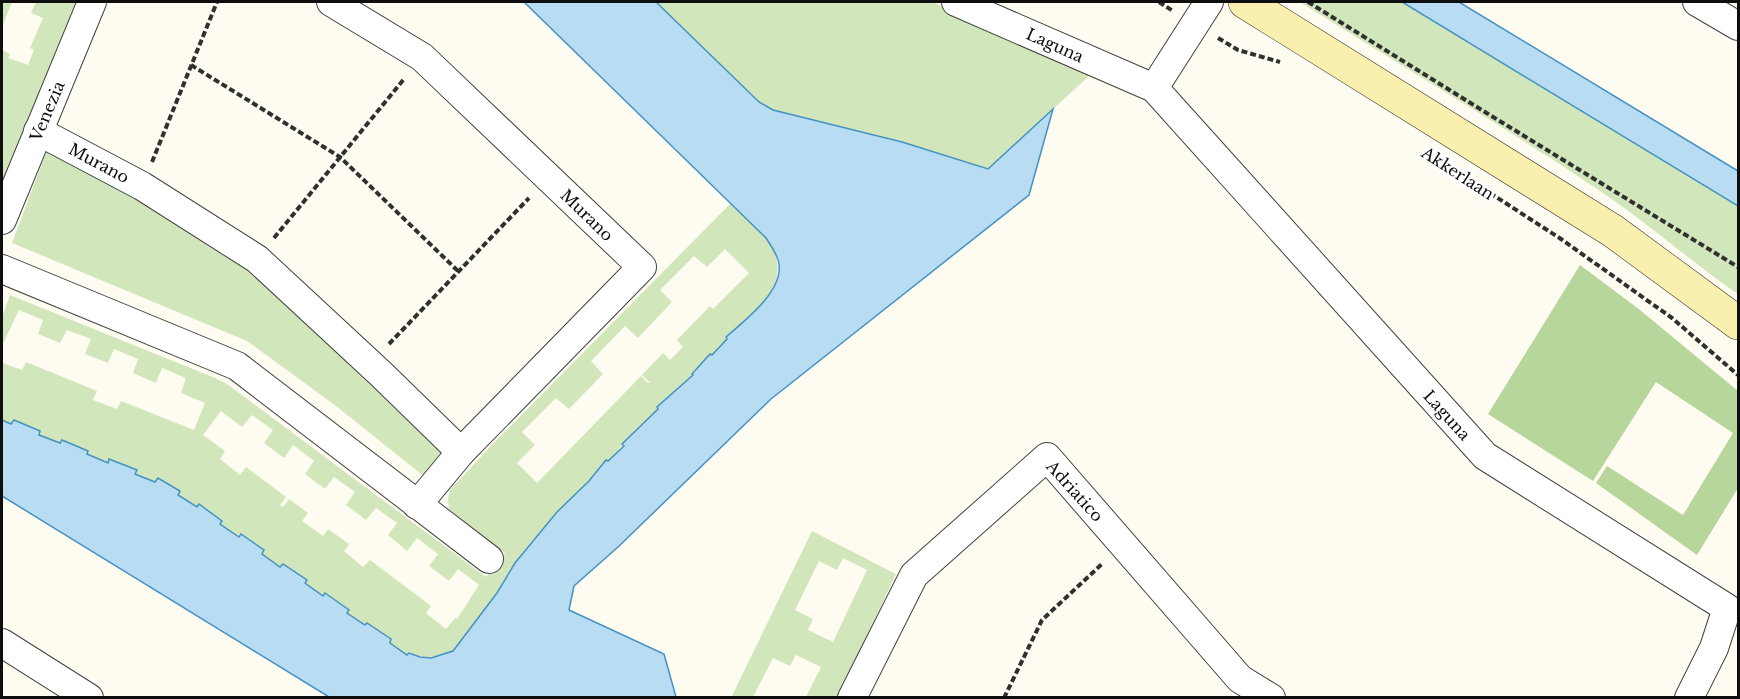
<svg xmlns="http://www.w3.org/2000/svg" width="1740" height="699" font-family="'Libre Baskerville',serif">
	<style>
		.green { fill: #d2e6bb; fill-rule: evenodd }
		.forest { fill: #b6d69c }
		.water { fill: #b8ddf2; stroke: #4492c4; stroke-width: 1.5 }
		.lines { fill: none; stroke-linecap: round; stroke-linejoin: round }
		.street-casing { stroke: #414141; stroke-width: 30 }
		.secondary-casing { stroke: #303030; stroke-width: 34 }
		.path { stroke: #303030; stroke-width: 4; stroke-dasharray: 6 3; stroke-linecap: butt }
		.street { stroke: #fff; stroke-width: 28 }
		.secondary { stroke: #f9f0af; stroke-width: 33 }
		.labels { text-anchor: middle; stroke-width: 6; stroke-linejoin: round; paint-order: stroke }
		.street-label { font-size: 16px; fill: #0e0e0e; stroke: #fff }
	</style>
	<rect width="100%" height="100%" fill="#fefbf0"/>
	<g class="green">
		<polygon points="2,2 12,2 2,27"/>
		<polygon points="36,2 76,2 2,184 2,50 10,54 8,58 28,65 34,50 30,48 43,18 31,13"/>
		<polygon points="656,2 932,2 1089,76 988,169 902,142 773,110 759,102"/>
		<path d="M1300,2H1402L1738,206V294C1691,262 1648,223 1600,191C1502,125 1400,65 1300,2Z"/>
		<polygon points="47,150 138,196 252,267 449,452 426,478 336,406 247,341 12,243"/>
		<path d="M730,204C742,215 758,226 767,239C798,283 754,310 726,337L727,339L712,355L710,354L692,373L693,375L643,425L641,424L608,462L606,461L515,563L497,593L453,651C437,657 425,660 409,653L407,655L389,643L391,639L368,623L365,626L347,613L349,609L326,593L323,596L304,583L306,580L283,564L281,567L262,554L264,550L241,534L239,537L220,524L222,520L199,505L197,507L178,495L180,491L158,479L156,483L135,474L136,470L110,460L108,463L86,454L87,451L62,440L60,443L39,435L40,431L14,420L12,424L2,420V363L22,370L26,362L97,391L93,400L117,409L121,401L194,430L205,403L181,393L186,378L162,368L156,383L133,373L138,359L114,349L108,363L85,354L91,339L67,330L60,343L38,334L43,320L19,310L2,346V317L10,295L215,378L227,384L486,577L505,553L449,509L448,499L450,490L490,447ZM725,249L749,273L713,309L710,306L677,340L683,347L670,360L663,353L642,375L648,381H650L648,383L641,376L537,483L517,463L535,445L522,432L556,398L569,409L603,374L591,361L625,326L638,338L672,302L660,290L694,256L707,267ZM221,411L242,427L252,415L273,430L264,443L284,458L293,445L314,461L305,474L325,489L334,477L355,492L346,505L366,520L376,508L397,523L388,535L407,551L417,538L438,554L429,566L449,581L458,569L479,585L457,619L455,618L446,629L426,613L431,606L370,560L363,567L344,551L349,544L328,529L323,536L302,521L308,513L289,499L283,507L280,505L286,497L246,467L240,475L220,459L225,451L203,435Z"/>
		<path d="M812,531L896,574L838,697H806L821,667L796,655L790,666L773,658L753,697L731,698ZM843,558L867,570L833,642L808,630L813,619L795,610L819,561L837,570Z"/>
	</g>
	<polygon class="forest" points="1580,265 1640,310 1738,391 1738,488 1697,555 1596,483 1607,466 1683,515 1733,433 1656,382 1593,481 1488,414"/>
	<g class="water">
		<path d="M524,2H656L759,102L773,110L902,142L988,169L1053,109L1029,195L771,399L618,547L574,586L569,610L664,654L676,697H329L2,496V420L11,424L14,420L40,431L39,435L60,443L62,440L88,451L87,454L108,463L109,459L137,470L135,474L155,482L158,478L180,491L178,495L197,507L199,504L222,521L220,524L239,537L241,534L264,550L262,554L280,567L283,564L307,580L305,583L323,596L325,593L349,610L347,613L365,625L367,623L391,639L390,643L407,655L409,653L420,657L431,658L453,651L497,593L515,563L557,512L589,481L606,460L608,461L624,446L622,444L658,409L657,407L693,375L692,374L710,354L712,355L727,339L726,337C744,321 783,292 779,264C778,255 771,246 766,238Z"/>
		<polygon points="1402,2 1459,2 1738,171 1738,206"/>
	</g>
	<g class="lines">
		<defs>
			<g id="street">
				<polyline points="331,2 422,57 642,267 461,452 417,505"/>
				<polyline points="956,2 1154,88 1485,456 1727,608 1714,648 1689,698"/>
				<polyline points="1697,2 1738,26"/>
				<polyline points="1154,88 1209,2"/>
				<polyline points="38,131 142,186 257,259 381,374 461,452"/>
				<polyline points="2,220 92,2"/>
				<polyline points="2,269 237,366 489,559"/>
				<polyline points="2,643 89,698"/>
				<polyline points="852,698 914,575 1047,457 1240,679 1271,698"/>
			</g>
			<polyline id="secondary" points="1245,2 1613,231 1738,323"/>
		</defs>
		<use href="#street" class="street-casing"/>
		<use href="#secondary" class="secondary-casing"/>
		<g class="path">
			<polyline points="1159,2 1173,11"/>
			<polyline points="1308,2 1485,112 1738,267"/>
			<polyline points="1218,38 1238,50 1280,62"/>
			<polyline points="191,65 340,157 459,272"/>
			<polyline points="152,162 217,2"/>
			<polyline points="1490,193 1561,239 1672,318 1738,375"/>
			<polyline points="274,238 404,79"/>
			<polyline points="389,344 529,198"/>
			<polyline points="1004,698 1042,620 1103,563"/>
		</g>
		<use href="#street" class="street"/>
		<use href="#secondary" class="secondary"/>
	</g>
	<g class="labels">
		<g class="street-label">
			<text transform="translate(1055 45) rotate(24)" y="6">Laguna</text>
			<text transform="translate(47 111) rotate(-67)" y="6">Venezia</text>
			<text transform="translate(99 163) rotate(28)" y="6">Murano</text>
			<text transform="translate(1458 173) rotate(33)" y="6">Akkerlaan</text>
			<text transform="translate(587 215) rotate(44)" y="6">Murano</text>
			<text transform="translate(1447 415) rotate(48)" y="6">Laguna</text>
			<text transform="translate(1075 491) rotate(48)" y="6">Adriatico</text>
		</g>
	</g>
	<rect width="1740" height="699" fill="none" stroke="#0e0e0e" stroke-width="6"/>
</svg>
